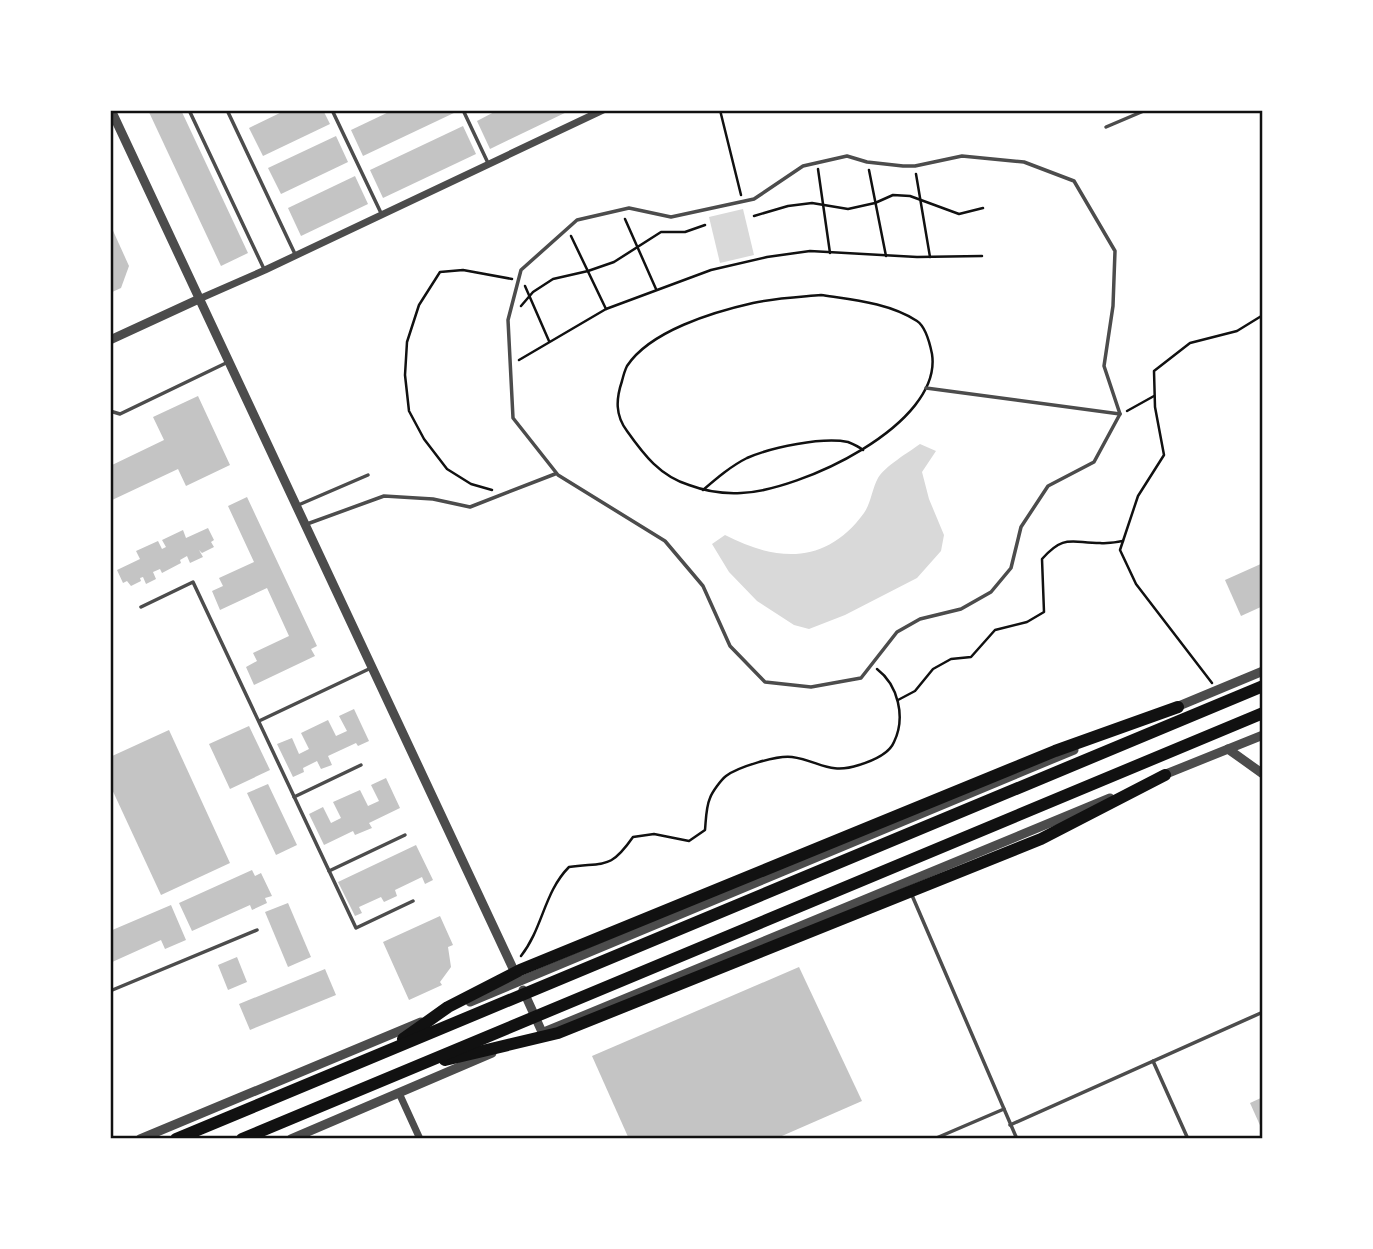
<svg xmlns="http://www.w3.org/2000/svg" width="1373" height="1249" font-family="Rubik,sans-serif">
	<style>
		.water { fill: #d9d9d9 }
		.building { fill: #c4c4c4 }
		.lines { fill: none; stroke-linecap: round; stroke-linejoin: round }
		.path { stroke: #111; stroke-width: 2.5 }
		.service { stroke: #4c4c4c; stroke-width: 3.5 }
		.minor { stroke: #4c4c4c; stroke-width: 7 }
		.tertiary { stroke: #4c4c4c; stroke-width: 9 }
		.trunk { stroke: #111; stroke-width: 12 }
		.neatline { fill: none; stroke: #111; stroke-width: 2.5 }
	</style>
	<rect width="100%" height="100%" fill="#fff"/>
	<g class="water">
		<polygon points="743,209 754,255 720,263 709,217"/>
		<path d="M920,444L936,451L922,472L929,499L944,535L941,551L917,578L845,615L809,629L794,625L757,601L729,572L712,544L725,535C777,562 826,565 864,513C871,503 872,489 878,478C884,467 909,452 920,444Z"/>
	</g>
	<g class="building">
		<polygon points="148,110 181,110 248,253 221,266"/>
		<polygon points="286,110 323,110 330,124 263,156 249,128"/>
		<polygon points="393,110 455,110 456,112 363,156 351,130"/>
		<polygon points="498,110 571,110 490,149 477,121"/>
		<polygon points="463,126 476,154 383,198 370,170"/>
		<polygon points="336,136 348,162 281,194 268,168"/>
		<polygon points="355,176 368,204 301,236 288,208"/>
		<polygon points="110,224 129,266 121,288 110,293"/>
		<polygon points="198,396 230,465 186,486 178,469 110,501 110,466 164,440 153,417"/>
		<polygon points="247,497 317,646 311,649 315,656 254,685 246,667 257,661 253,653 289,636 267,588 220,610 212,591 223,586 219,578 254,562 228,506"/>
		<polygon points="208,528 214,540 211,542 214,547 202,553 199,550 203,557 190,563 187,556 180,560 181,563 162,573 160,569 153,572 156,579 146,584 143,577 140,578 141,581 131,586 127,581 123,583 117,570 140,559 136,551 158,541 162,549 166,547 162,540 183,530 186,538"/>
		<polygon points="1263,563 1263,606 1241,616 1225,580"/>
		<polygon points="354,709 369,741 358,746 356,743 328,756 332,765 321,769 317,761 303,768 304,772 293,777 277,744 292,738 299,754 309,749 301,733 328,720 336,736 347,731 339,716"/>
		<polygon points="249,726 270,770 230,789 209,744"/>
		<polygon points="169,730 230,863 161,895 110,785 110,757"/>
		<polygon points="386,778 400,808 369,823 372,828 355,835 353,831 324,845 309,814 323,807 331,823 341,818 333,802 360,790 368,806 379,801 371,785"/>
		<polygon points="268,784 297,845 276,855 247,793"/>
		<polygon points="416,845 433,880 425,884 422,877 395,890 397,896 384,902 381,897 359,907 362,913 355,916 338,882"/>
		<polygon points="252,870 255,876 261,873 272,896 265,898 267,903 252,910 250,905 192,931 179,903"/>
		<polygon points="288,903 311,957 288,967 265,912"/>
		<polygon points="171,905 186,940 165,949 161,940 110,963 110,931"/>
		<polygon points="440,916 453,945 448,947 451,967 440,982 442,985 409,1000 383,942"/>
		<polygon points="237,957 247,982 228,990 218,965"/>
		<polygon points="799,967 862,1101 775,1139 629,1139 592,1056"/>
		<polygon points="325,969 336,995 250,1030 239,1004"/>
		<polygon points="1263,1097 1263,1132 1250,1103"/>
	</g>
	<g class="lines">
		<g class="path">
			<polyline points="720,110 741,195"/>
			<polyline points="818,169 830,253"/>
			<polyline points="869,170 886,256"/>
			<polyline points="916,174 930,257"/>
			<polyline points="754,216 788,206 812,203 848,209 875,203 893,195 910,196 959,214 983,208"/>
			<polyline points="625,219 656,289"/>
			<polyline points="571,236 606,309"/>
			<polyline points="525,286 549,341"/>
			<path d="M821,295C854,300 889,303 917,321C926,327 930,344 932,354C943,425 799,491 741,493C723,494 705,491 689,485C660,476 644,455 627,431C615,415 616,399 622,381C623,377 625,370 627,366C650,331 713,312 753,303C775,298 799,297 821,295Z"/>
			<polyline points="521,306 533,292 553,279 588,271 614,262 661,232 685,232 705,225"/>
			<polyline points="519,360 606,309 711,270 767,257 810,251 917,257 982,256"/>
			<polyline points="1127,411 1154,396"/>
			<polyline points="492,490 471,484 447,469 424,439 409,411 405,375 407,342 419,305 440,272 463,270 512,279"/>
			<path d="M703,490C717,478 731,466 747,458C772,447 822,437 848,442C853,444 859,447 863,450"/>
			<polyline points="1212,683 1136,584 1120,550 1138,496 1164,455 1155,407 1154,371 1190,343 1237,331 1263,315"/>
			<path d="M898,700L915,691L933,669L951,659L971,657L995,630L1027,622L1044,612L1042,559C1064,534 1071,543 1100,543C1108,544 1116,542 1123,541"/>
			<path d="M521,956C543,928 544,892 569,867C605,862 610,870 633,837L654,834L689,841L705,830C706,819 706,807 710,798C712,792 721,780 726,776C738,767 777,755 792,757C820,761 829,775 859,765C872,761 889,754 894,742C906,717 898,685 877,669"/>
		</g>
		<g class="service">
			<polyline points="189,110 264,269"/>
			<polyline points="227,110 295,254"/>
			<polyline points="332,110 381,213"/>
			<polyline points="463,110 488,163"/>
			<polyline points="1106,127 1146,110"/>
			<polygon points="847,156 867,162 903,166 915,166 962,156 1024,162 1074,181 1115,251 1113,306 1104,366 1120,414 1094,462 1048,486 1021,527 1011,568 991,592 961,609 920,619 897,632 861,678 811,687 765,682 730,646 703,586 665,541 558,475 513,418 508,320 521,270 577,220 629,208 671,217 754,199 803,166"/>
			<polyline points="926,388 1120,414"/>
			<polyline points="110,411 120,414 226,363"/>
			<polyline points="296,506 368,475"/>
			<polyline points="307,524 384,496 433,499 470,507 555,474"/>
			<polyline points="141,607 193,582 356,928 413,901"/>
			<polyline points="259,721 371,668"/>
			<polyline points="294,797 361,765"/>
			<polyline points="329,871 405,835"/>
			<polyline points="911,893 1017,1139"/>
			<polyline points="110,991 257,930"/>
			<polyline points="1153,1061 1188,1139"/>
			<polyline points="1010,1125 1263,1012"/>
			<polyline points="934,1139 1004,1109"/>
		</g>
		<g class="minor">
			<polyline points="199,299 265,270 603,110"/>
			<polyline points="399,1093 420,1139"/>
		</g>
		<g class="tertiary">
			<polyline points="111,110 517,977"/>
			<polyline points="110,340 199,299"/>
			<polyline points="1174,708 1263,671"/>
			<polyline points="1228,749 1263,774"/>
			<polyline points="1161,776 1263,735"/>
			<polyline points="523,990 542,1032"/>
			<polyline points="470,1002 1074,750"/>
			<polyline points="544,1032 1110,798"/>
			<polyline points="140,1139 421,1022"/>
			<polyline points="291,1139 492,1053"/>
		</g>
		<g class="trunk">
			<polyline points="403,1039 448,1007 520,970 1055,751 1178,707"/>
			<polyline points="445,1060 558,1033 1041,839 1165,775"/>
			<polyline points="176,1139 1263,686"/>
			<polyline points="242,1139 1263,713"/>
		</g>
	</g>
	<rect width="1373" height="1249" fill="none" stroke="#ffffff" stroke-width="224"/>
	<rect x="112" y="112" width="1149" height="1025" class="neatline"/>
</svg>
